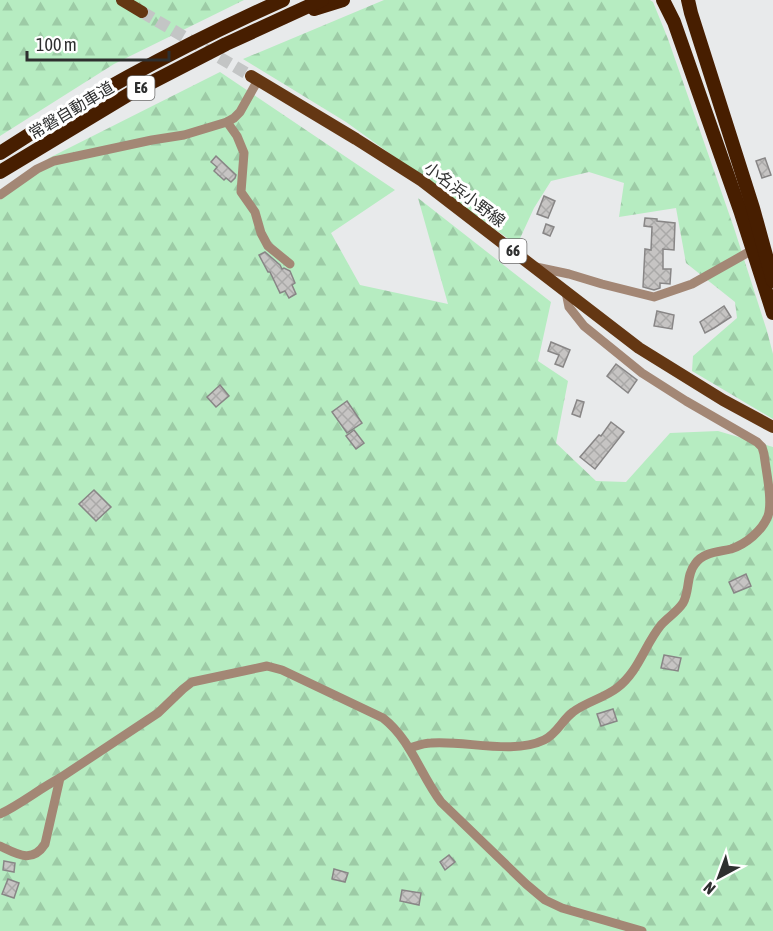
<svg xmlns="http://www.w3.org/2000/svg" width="773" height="931" font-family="'Asap Condensed','Noto Sans JP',sans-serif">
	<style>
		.forest { fill: url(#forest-firs) }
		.building { fill: url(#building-cross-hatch); stroke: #888686; stroke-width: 1.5 }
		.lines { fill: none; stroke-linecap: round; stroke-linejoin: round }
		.major-tunnel { stroke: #c3c5c5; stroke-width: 12; stroke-dasharray: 12 6; stroke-linecap: butt }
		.minor { stroke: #a38775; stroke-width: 9 }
		.major { stroke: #643713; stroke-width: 12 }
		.highway { stroke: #471e00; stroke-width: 14 }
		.labels { text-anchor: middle; stroke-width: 6; stroke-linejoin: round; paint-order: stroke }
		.shield { fill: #fff; stroke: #6d6d6d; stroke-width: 1.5 }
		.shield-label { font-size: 15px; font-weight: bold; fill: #2e2f2f }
		.street-label { font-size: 16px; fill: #2e2f2f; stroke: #fff }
	</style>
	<defs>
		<pattern id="forest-firs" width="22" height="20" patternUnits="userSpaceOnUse" patternTransform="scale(1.5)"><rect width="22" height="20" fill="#b6ecc1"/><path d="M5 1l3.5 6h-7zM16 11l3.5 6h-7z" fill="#9dcba6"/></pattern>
		<pattern id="building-cross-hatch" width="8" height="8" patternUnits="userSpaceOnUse" patternTransform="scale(1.5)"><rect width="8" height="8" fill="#c6c4c3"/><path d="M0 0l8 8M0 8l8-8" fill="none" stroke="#aaa9a8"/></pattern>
	</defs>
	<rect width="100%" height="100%" fill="#e8eaeb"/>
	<g class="forest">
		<polygon points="0,0 244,0 114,64 0,136"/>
		<polygon points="384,0 650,0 653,2 668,39 734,228 767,331 773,354 773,419 692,371 693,356 737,318 735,302 686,263 676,208 619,217 624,183 589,172 551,181 534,208 517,245 346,122 243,59"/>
		<polygon points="220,72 395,190 331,233 360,285 448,304 418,198 551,302 538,361 568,381 556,443 596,481 626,482 670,433 718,431 773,447 773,931 0,931 0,200 49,158"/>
	</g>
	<g class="building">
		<polygon points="216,156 236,175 235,178 231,182 226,178 224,180 214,171 217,167 211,162"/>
		<polygon points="765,158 771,175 762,178 756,161"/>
		<polygon points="544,196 555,201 548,218 537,214"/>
		<polygon points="645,218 657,219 657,221 675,223 674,250 663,249 663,269 671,269 670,284 660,283 660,288 654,290 643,287 645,249 651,250 652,227 644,226"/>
		<polygon points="546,224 554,227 550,236 543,233"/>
		<polygon points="265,252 280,265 282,269 284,268 290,271 295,283 292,285 296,294 289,298 285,291 280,293 270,272 268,272 259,255"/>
		<polygon points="724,306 731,317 714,328 705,333 700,322"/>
		<polygon points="657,311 674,315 672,329 654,326"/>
		<polygon points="551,342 570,350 563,367 555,364 559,355 548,351"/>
		<polygon points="616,364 637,380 628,393 607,376"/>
		<polygon points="220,385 229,396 216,407 207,397"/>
		<polygon points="577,400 584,402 580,417 572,414"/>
		<polygon points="347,401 362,423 347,433 332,412"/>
		<polygon points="611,422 624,432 595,469 580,457 599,435 601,436"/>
		<polygon points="354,430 364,443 356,449 346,436"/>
		<polygon points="94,490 111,507 96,521 79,504"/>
		<polygon points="746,574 751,586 734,593 729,582"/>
		<polygon points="664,655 681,658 678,671 661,668"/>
		<polygon points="613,709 617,721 601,726 597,714"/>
		<polygon points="449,855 455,862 445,870 440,862"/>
		<polygon points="4,861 15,863 14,872 3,870"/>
		<polygon points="334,869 348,873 345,882 332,879"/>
		<polygon points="8,879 19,883 14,898 2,894"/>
		<polygon points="402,890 421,893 419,905 400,901"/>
	</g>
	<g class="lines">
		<polyline class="major-tunnel" points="142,12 251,76"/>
		<g class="minor">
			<polyline points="227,122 237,136 244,153 241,192 255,212 261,233 268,246 290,264"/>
			<polyline points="0,195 37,169 54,161 152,140 184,135 227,122 234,118 240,112 258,80"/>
			<polyline points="536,267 569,274 602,284 654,297 692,284 747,253"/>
			<path d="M409,748C416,746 424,743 431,743C464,740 513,755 544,740C557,734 562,720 573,712C586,702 604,698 617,688C639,671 644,646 661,625C668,617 677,612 683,603C690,591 686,575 695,564C703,552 719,552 731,549C746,544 762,531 768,516C773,501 766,471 764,454L762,447L757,442L686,401L642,373L584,326L569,307L566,292"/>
			<path d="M0,814C21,804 39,789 60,778"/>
			<path d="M0,846C17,854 32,864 45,844L60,778L158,713L183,689L192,682L267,666L282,670L383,718C411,740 420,774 441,802L526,884L545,900L562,908L642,931"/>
		</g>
		<g class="major">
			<polyline points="122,0 142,12"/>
			<polyline points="251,76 356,139 422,181 639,348 723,400 773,427"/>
		</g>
		<g class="highway">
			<polyline points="663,0 674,22 741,213 773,313"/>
			<polyline points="688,0 691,13 753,208 773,281"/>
			<polyline points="314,9 343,0"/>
			<path d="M0,153C90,95 185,44 283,0"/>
			<polyline points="0,172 131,93 226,44 322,0"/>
		</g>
	</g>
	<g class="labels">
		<g class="shield">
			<rect x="127.5" y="76" width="27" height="24" rx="4.5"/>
			<rect x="499.5" y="239" width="27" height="24" rx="4.5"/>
		</g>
		<g class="shield-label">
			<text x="141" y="93">E6</text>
			<text x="513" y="256">66</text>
		</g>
		<g class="street-label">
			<text transform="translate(71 110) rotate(-31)" y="6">常磐自動車道</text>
			<text transform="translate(465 194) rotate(37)" y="6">小名浜小野線</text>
		</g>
	</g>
	<g transform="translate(719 877) rotate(221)" stroke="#ffffff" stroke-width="4.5" paint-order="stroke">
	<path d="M0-4.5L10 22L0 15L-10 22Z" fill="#2e2f2f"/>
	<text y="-9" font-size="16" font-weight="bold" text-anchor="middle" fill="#2e2f2f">N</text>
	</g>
	<path d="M27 51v9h142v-9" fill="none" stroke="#2e2f2f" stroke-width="3"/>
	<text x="36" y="51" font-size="18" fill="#2e2f2f" stroke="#ffffff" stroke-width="4.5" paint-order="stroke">100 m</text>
</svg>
